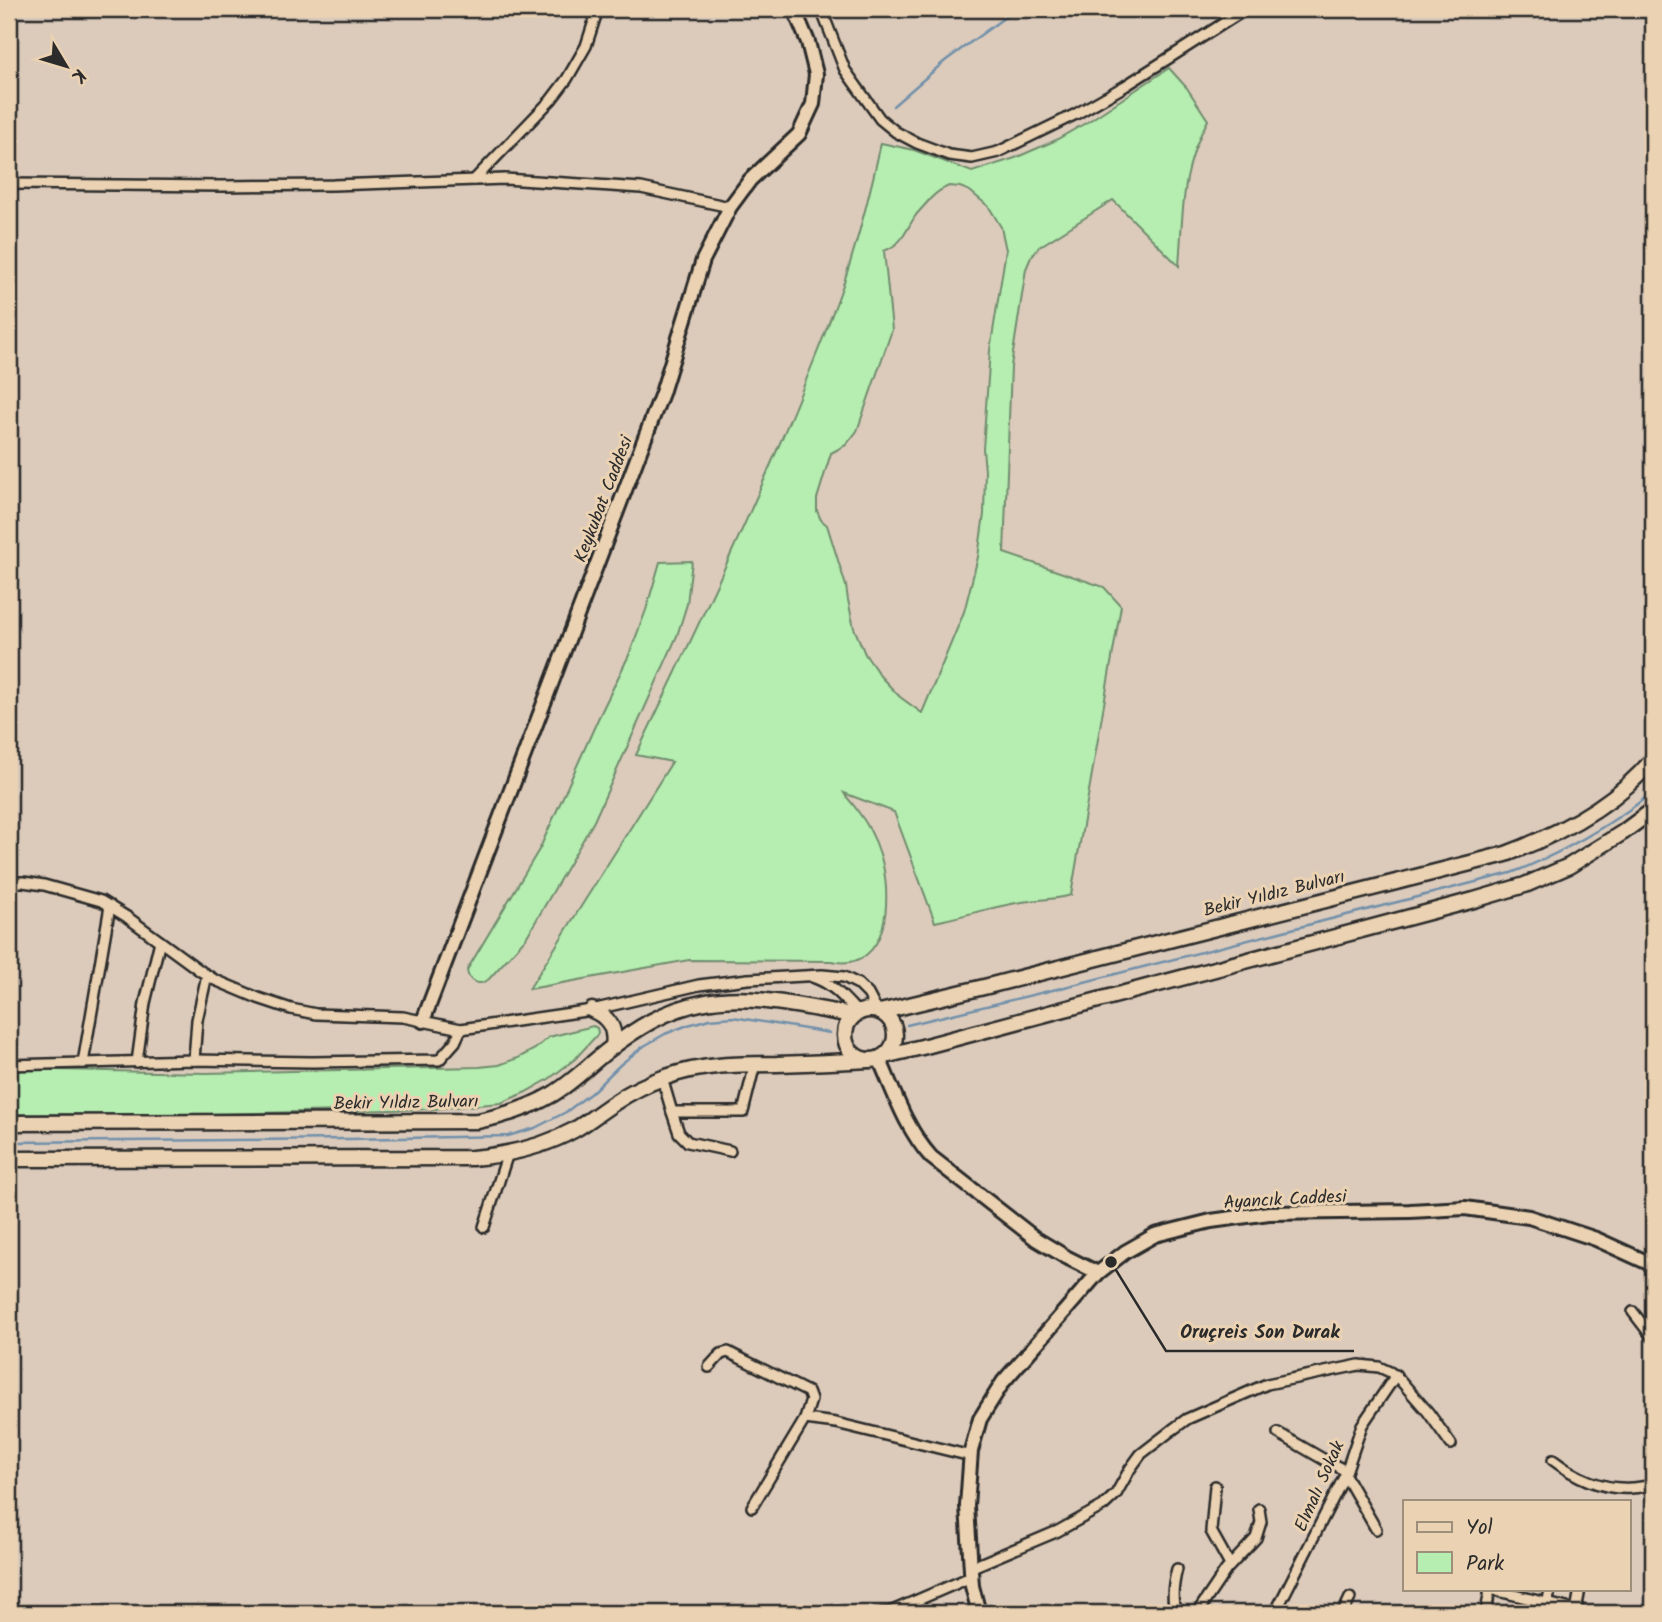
<svg xmlns="http://www.w3.org/2000/svg" width="1662" height="1622" font-family="Kalam,sans-serif">
	<style>
		.green { fill: #b6edb0; stroke: #708c6e; stroke-width: 2; fill-rule: evenodd }
		.lines { fill: none; stroke-linecap: round; stroke-linejoin: round }
		.stream { stroke: #7290aa; stroke-width: 2.5 }
		.street-casing { stroke: #2b2b2b; stroke-width: 14 }
		.secondary-casing { stroke: #2b2b2b; stroke-width: 18 }
		.primary-casing { stroke: #2b2b2b; stroke-width: 19 }
		.street { stroke: #ead2b2; stroke-width: 9 }
		.secondary { stroke: #ead2b2; stroke-width: 12 }
		.primary { stroke: #ead2b2; stroke-width: 14 }
		.labels { text-anchor: middle; stroke-width: 6; stroke-linejoin: round; paint-order: stroke }
		.street-label { font-size: 18px; fill: #2b2b2b; stroke: #ead2b2 }
		.leader { fill: none; stroke: #2b2b2b; stroke-width: 2.5 }
		.callout-dot { fill: #2b2b2b; stroke: #ead2b2; stroke-width: 2.5 }
		.callout-label { font-size: 19px; text-anchor: middle; font-weight: bold; fill: #2b2b2b; stroke: #ead2b2; stroke-width: 6; stroke-linejoin: round; paint-order: stroke }
	</style>
	<rect width="100%" height="100%" fill="#dccbbb"/>
	<filter id="ink" filterUnits="userSpaceOnUse"><feTurbulence type="fractalNoise" baseFrequency=".0143" numOctaves="2"/><feDisplacementMap in="SourceGraphic" scale="14" xChannelSelector="R" yChannelSelector="G"/><feConvolveMatrix kernelMatrix="1 2 1 2 8 2 1 2 1" color-interpolation-filters="sRGB"/></filter>
	<g filter="url(#ink)">
		<g class="green">
			<path d="M1169,68L1187,88L1208,120C1181,168 1183,213 1179,266L1113,200L1039,247L1031,257L1026,269L1011,366L1004,553L1104,587L1121,606L1071,895C1055,900 1038,899 1022,902C992,907 964,916 935,922L894,812L844,793C847,798 853,804 857,810C867,823 875,838 880,854C892,891 892,974 831,961L689,960L529,989L672,762L636,755C685,654 733,553 777,450C800,395 824,339 844,282C859,236 871,190 881,143L914,150L972,172L1015,158L1054,141L1089,121ZM949,186L960,187L970,191L989,207L1001,227L1006,250L990,350L983,449L985,471L984,514L978,557L964,612L922,713L900,697L881,677L865,654L854,628L848,600L846,586L827,525L821,520L817,511V499L831,453L846,445L857,431L892,330L884,251C904,243 905,231 916,215C921,209 926,204 931,198C937,192 941,189 949,186Z"/>
			<path d="M692,561L687,604L677,636L594,821L526,938L489,979C479,987 468,982 467,970L540,848L598,719L629,655L646,610L660,562Z"/>
			<polygon points="593,1026 597,1028 598,1032 597,1035 575,1059 549,1079 526,1092 501,1103 433,1109 164,1115 9,1114 9,1069 205,1073 479,1067 499,1065 518,1058 535,1049 549,1037"/>
		</g>
		<g class="lines">
			<g class="stream">
				<polyline points="893,106 945,61 1016,9"/>
				<path d="M907,1025L1057,989L1511,873C1551,858 1587,838 1623,814C1633,807 1644,800 1653,791"/>
				<polyline points="9,1142 349,1139 508,1136 535,1128 566,1112 591,1093 621,1064 644,1046 665,1034 688,1025 710,1019 733,1017 830,1033"/>
			</g>
			<defs>
				<g id="street">
					<polyline points="821,9 845,70 880,119 896,132 917,143 949,155 972,158 998,152 1076,114 1125,86 1246,9"/>
					<polyline points="474,180 551,100 567,79 586,46 598,9"/>
					<polyline points="9,184 222,186 333,185 505,179 641,188 730,207"/>
					<polyline points="9,866 12,882 9,914"/>
					<polyline points="9,882 23,882 44,885 101,901 127,917 202,972 215,980 258,998 291,1009 316,1014 403,1017 461,1029 592,1010 699,985 748,979 822,975 844,977 858,984 868,994 877,1011"/>
					<path d="M812,977C832,983 844,998 858,1013"/>
					<polyline points="194,1060 197,1020 207,975"/>
					<polyline points="137,1062 145,1003 160,941"/>
					<polyline points="83,1063 110,906"/>
					<polyline points="9,1065 194,1060 312,1062 439,1060 455,1042 461,1029"/>
					<polyline points="662,1078 672,1112 743,1112 755,1064"/>
					<polyline points="672,1112 679,1133 688,1142 730,1151"/>
					<polyline points="484,1227 508,1153"/>
					<polyline points="1633,1312 1653,1338"/>
					<polyline points="709,1367 721,1354 728,1352 808,1392 811,1400 805,1419 752,1507"/>
					<polyline points="805,1419 836,1423 971,1456"/>
					<polyline points="1278,1433 1323,1459 1346,1471"/>
					<path d="M1553,1460C1575,1477 1603,1490 1631,1488C1638,1488 1646,1486 1653,1485"/>
					<polyline points="1345,1475 1376,1529"/>
					<polyline points="1215,1486 1211,1531 1230,1565"/>
					<polyline points="970,1568 1058,1531 1103,1506 1116,1494 1130,1469 1141,1454 1172,1430 1187,1419 1267,1384 1359,1365 1379,1367 1390,1372 1400,1380 1428,1412 1451,1444"/>
					<polyline points="1576,1611 1580,1589"/>
					<polyline points="882,1613 890,1612 971,1577"/>
					<path d="M1176,1613C1171,1599 1173,1584 1177,1569"/>
					<polyline points="1197,1613 1226,1570 1256,1538 1261,1522 1259,1509"/>
					<polyline points="1275,1613 1345,1475 1362,1425 1396,1375"/>
					<polyline points="1343,1613 1350,1598"/>
					<polyline points="1486,1613 1490,1589 1587,1613"/>
					<polyline points="1546,1613 1550,1589"/>
				</g>
				<g id="secondary">
					<polyline points="423,1021 662,393 703,260 730,207 750,180 799,134 813,104 816,74 808,42 794,9"/>
					<path d="M879,1058C894,1092 906,1129 931,1157L1036,1239L1066,1257L1098,1273"/>
					<polyline points="979,1613 972,1586 967,1506 971,1451 980,1419 1003,1382 1098,1273 1125,1252 1155,1235 1211,1221 1269,1213 1410,1211 1465,1208 1529,1217 1596,1239 1653,1265"/>
				</g>
				<g id="primary">
					<circle cx="870" cy="1035" r="25"/>
					<path d="M592,1010C609,1017 616,1029 613,1046"/>
					<path d="M880,1012L988,986L1506,854C1559,834 1617,803 1653,759"/>
					<polyline points="884,1056 922,1047 1474,900 1525,885 1569,866 1622,833 1653,810"/>
					<path d="M9,1123L478,1121C504,1116 529,1108 553,1094C573,1082 589,1065 607,1051C635,1029 665,1010 701,1003C750,992 805,1008 854,1015"/>
					<path d="M9,1159L472,1158C507,1155 543,1147 574,1130C588,1122 600,1112 614,1103C630,1092 648,1083 666,1077C702,1064 739,1064 777,1064C807,1063 837,1062 868,1060"/>
				</g>
			</defs>
			<use href="#street" class="street-casing"/>
			<use href="#secondary" class="secondary-casing"/>
			<use href="#primary" class="primary-casing"/>
			<use href="#street" class="street"/>
			<use href="#secondary" class="secondary"/>
			<use href="#primary" class="primary"/>
		</g>
	</g>
	<g class="labels">
		<g class="street-label">
			<text transform="translate(603 499) rotate(-69)" y="6">Keykubat Caddesi</text>
			<text transform="translate(1274 893) rotate(-14)" y="6">Bekir Yıldız Bulvarı</text>
			<text transform="translate(406 1102) rotate(-1)" y="6">Bekir Yıldız Bulvarı</text>
			<text transform="translate(1285 1199) rotate(-3)" y="6">Ayancık Caddesi</text>
			<text transform="translate(1319 1486) rotate(-66)" y="6">Elmalı Sokak</text>
		</g>
	</g>
	<path class="leader" d="M1111 1262L1166 1351H1354"/>
	<circle class="callout-dot" cx="1111" cy="1262" r="7"/>
	<g class="callout-label">
		<text x="1260" y="1338">Oruçreis Son Durak</text>
	</g>
	<rect width="1662" height="1622" fill="none" stroke="#ead2b2" stroke-width="35"/>
	<rect x="18" y="18" width="1627" height="1587" fill="none" stroke="#2b2b2b" stroke-width="2.5" filter="url(#ink)"/>
	<rect x="1403" y="1500" width="228" height="91" fill="#ead2b2" stroke="#9e8f7c" stroke-width="2"/>
	<rect x="1417" y="1522" width="35" height="10" fill="#ead2b2" stroke="#9e8f7c" stroke-width="2"/>
	<text x="1466" y="1534" font-size="21" fill="#2b2b2b">Yol</text>
	<rect x="1417" y="1552" width="35" height="21" fill="#b6edb0" stroke="#9e8f7c" stroke-width="2"/>
	<text x="1466" y="1570" font-size="21" fill="#2b2b2b">Park</text>
	<g transform="translate(66 66) rotate(128)" stroke="#ead2b2" stroke-width="5" paint-order="stroke">
	<path d="M0-5L12 26L0 18L-12 26Z" fill="#2b2b2b"/>
	<text y="-10" font-size="19" font-weight="bold" text-anchor="middle" fill="#2b2b2b">K</text>
	</g>
</svg>
